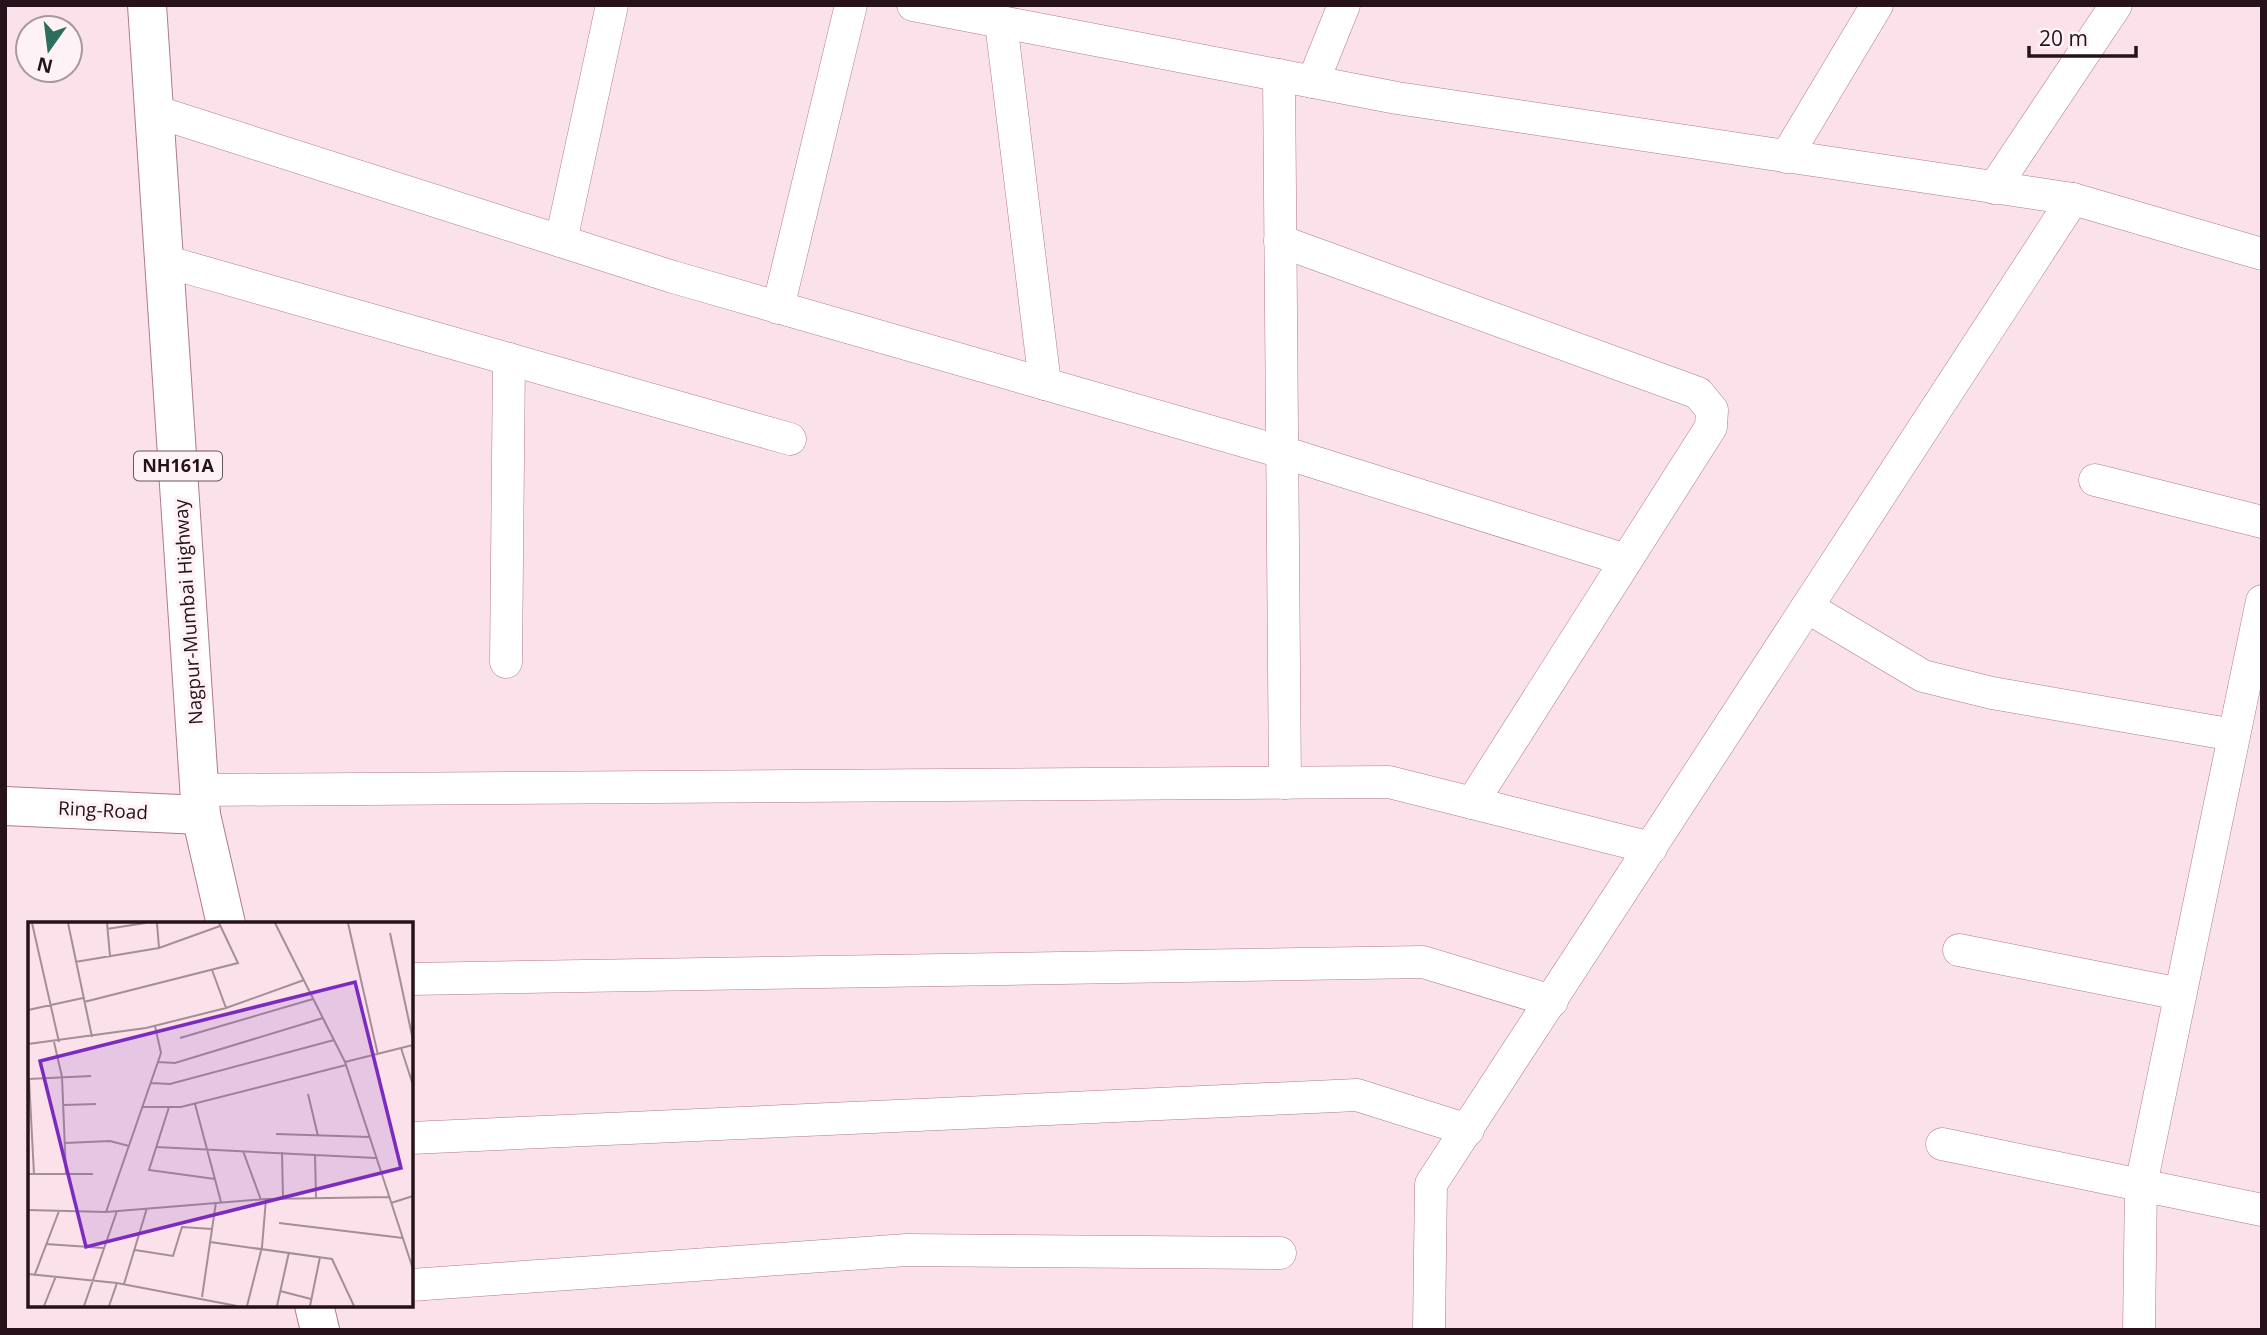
<svg xmlns="http://www.w3.org/2000/svg" width="2267" height="1335" font-family="'Open Sans',sans-serif">
	<style>
		.lines { fill: none; stroke-linecap: round; stroke-linejoin: round }
		.street-casing { stroke: #b17a90; stroke-width: 33 }
		.secondary-casing { stroke: #b17a90; stroke-width: 40 }
		.highway-casing { stroke: #b17a90; stroke-width: 40 }
		.street { stroke: #fff; stroke-width: 32 }
		.secondary { stroke: #fff; stroke-width: 38 }
		.highway { stroke: #fff; stroke-width: 38 }
		.labels { text-anchor: middle; stroke-width: 7; stroke-linejoin: round; paint-order: stroke }
		.shield { fill: #fff2f7; stroke: #68555d; stroke-width: 2 }
		.shield-label { font-size: 18px; font-weight: bold; fill: #27121b }
		.street-label { font-size: 19px; fill: #27121b; stroke: #fff2f7 }
		.inset-road { fill: none; stroke: #a68e97; stroke-width: 2 }
		.view { fill: #7b2cbf; fill-opacity: 0.15; stroke: #7b2cbf; stroke-width: 3.5 }
		.inset-edge { fill: none; stroke: #27121b; stroke-width: 3.5 }
	</style>
	<rect width="100%" height="100%" fill="#fae1ea"/>
	<g class="lines">
		<defs>
			<g id="street">
				<polyline points="913,5 1397,98 2073,199 2262,254"/>
				<polyline points="1001,22 1045,384"/>
				<polyline points="1279,75 1285,783"/>
				<polyline points="1313,82 1344,5"/>
				<polyline points="154,111 673,277 1282,452 1626,560"/>
				<polyline points="1786,157 1877,5"/>
				<polyline points="1994,188 2116,5"/>
				<polyline points="561,241 612,5"/>
				<polyline points="1280,241 1698,393 1712,410 1711,427 1472,803"/>
				<polyline points="164,261 790,439"/>
				<polyline points="778,308 851,5"/>
				<polyline points="2095,480 2262,522"/>
				<polyline points="1807,607 1923,676 1992,693 2234,735"/>
				<polyline points="506,662 509,359"/>
				<polyline points="199,790 1389,782 1651,848"/>
				<polyline points="1959,950 2180,994"/>
				<polyline points="411,979 1423,962 1552,1001"/>
				<polyline points="411,1138 1357,1095 1468,1130"/>
				<polyline points="1942,1144 2262,1210"/>
				<polyline points="411,1285 907,1250 1280,1253"/>
				<polyline points="1429,1330 1431,1184 2073,199"/>
				<polyline points="2139,1330 2141,1185 2262,601"/>
			</g>
			<polyline id="secondary" points="5,806 201,815"/>
			<g id="highway">
				<polyline points="147,5 201,815 226,924"/>
				<polyline points="314,1305 320,1330"/>
			</g>
		</defs>
		<use href="#street" class="street-casing"/>
		<use href="#secondary" class="secondary-casing"/>
		<use href="#highway" class="highway-casing"/>
		<use href="#street" class="street"/>
		<use href="#secondary" class="secondary"/>
		<use href="#highway" class="highway"/>
	</g>
	<g class="labels">
		<rect class="shield" x="134" y="451.5" width="88" height="29" rx="5"/>
		<g class="shield-label">
			<text x="178" y="472">NH161A</text>
		</g>
		<g class="street-label">
			<text transform="translate(188 612) rotate(-94)" y="7">Nagpur-Mumbai Highway</text>
			<text transform="translate(103 810) rotate(3)" y="7">Ring-Road</text>
		</g>
	</g>
	<g transform="translate(28 922)">
		<rect width="385" height="385" fill="#fae1ea"/>
		<path class="inset-road" d="M4,1L31,120M40,1L64,115M79,1L82,34M129,1L131,26M247,1L317,140L385,347M320,1L350,133M79,7L117,1M362,11L385,118M47,40L131,26L192,4M184,48L198,86M56,80L210,41L191,1M0,88L55,76M152,116L285,77M26,120L34,155L38,252M0,122L118,106L198,86L276,58M373,126L385,163M130,140L147,141L295,96M317,140L385,123M0,157L63,154M1,157L6,252M123,161L142,162L306,118M280,172L290,214M167,182L193,280M36,183L68,182M114,185H153L318,143M141,185L121,248L187,257M248,212L342,215M37,221L82,219L101,224M128,225L348,236M215,229L233,278M254,230L255,277M287,232L288,276M0,252H65M363,281L385,274M0,288L78,290L238,277L361,275M78,290L133,131L127,104M251,301L375,316M182,320L304,337L326,384M18,322L76,326M107,328L145,334L154,305L184,307M0,352L89,361L209,384M7,352L31,289M96,362L119,286M252,369L283,377M174,375L188,280M16,384L28,354M56,384L89,289M81,384L89,361M219,384L234,325L238,277M249,384L261,330M282,384L292,335"/>
		<path class="view" d="M327,60L373,246L58,325L12,139Z"/>
		<rect width="385" height="385" class="inset-edge"/>
	</g>
	<rect width="2267" height="1335" fill="none" stroke="#27121b" stroke-width="14"/>
	<g transform="translate(49 49) rotate(194)"><circle r="33" fill="#fff2f7" stroke="#a9989f" stroke-width="2"/>
	<path d="M0-5L12 26L0 18L-12 26Z" fill="#2c6d5c"/>
	<text y="-10" font-size="19" font-weight="bold" text-anchor="middle" fill="#27121b">N</text>
	</g>
	<path d="M2029 46v10h107v-10" fill="none" stroke="#27121b" stroke-width="3.5"/>
	<text x="2039" y="46" font-size="21" fill="#27121b" stroke="#fff2f7" stroke-width="5" paint-order="stroke">20 m</text>
</svg>
